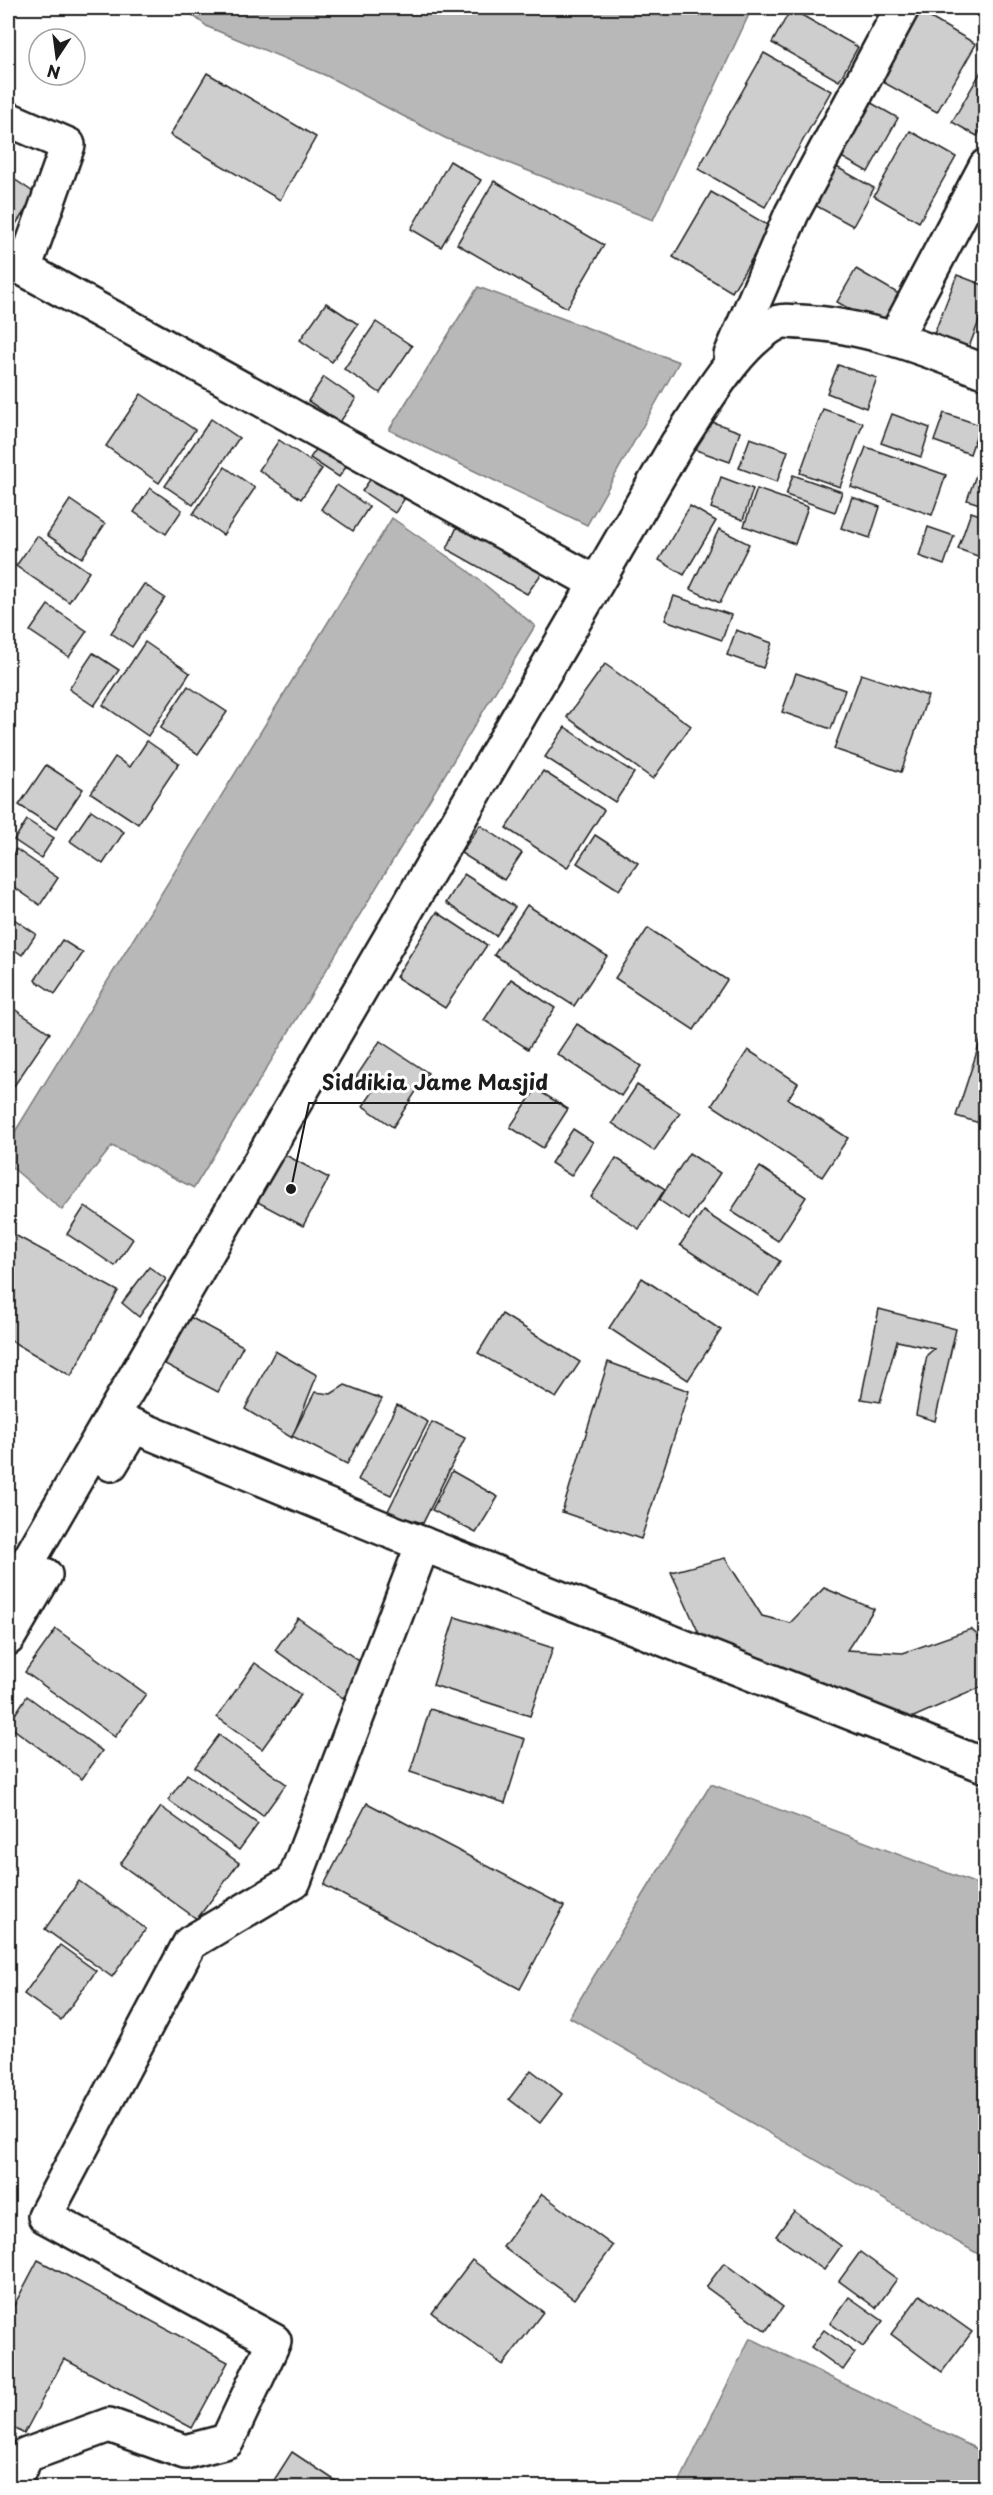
<svg xmlns="http://www.w3.org/2000/svg" width="993" height="2495" font-family="'Playpen Sans',sans-serif">
	<style>
		.water { fill: #b8b8b8; stroke: #7a7a7a; stroke-width: 1.5 }
		.building { fill: #cecece; stroke: #1c1c1c; stroke-width: 1.5 }
		.lines { fill: none; stroke-linecap: round; stroke-linejoin: round }
		.minor-casing { stroke: #1c1c1c; stroke-width: 38 }
		.minor { stroke: #fff; stroke-width: 33 }
		.leader { fill: none; stroke: #1c1c1c; stroke-width: 2 }
		.callout-dot { fill: #1c1c1c; stroke: #fff; stroke-width: 2 }
		.callout-label { font-size: 21px; text-anchor: middle; font-weight: bold; fill: #1c1c1c; stroke: #fff; stroke-width: 6; stroke-linejoin: round; paint-order: stroke }
	</style>
	<rect width="100%" height="100%" fill="#fff"/>
	<filter id="ink" filterUnits="userSpaceOnUse"><feTurbulence type="fractalNoise" baseFrequency=".0167" numOctaves="2"/><feDisplacementMap in="SourceGraphic" scale="12" xChannelSelector="R" yChannelSelector="G"/><feConvolveMatrix kernelMatrix="1 2 1 2 8 2 1 2 1" color-interpolation-filters="sRGB"/></filter>
	<g filter="url(#ink)">
		<g class="water">
			<polygon points="183,8 752,8 653,220 445,138 327,76 208,27"/>
			<polygon points="478,287 679,362 587,525 389,430"/>
			<polygon points="392,518 467,570 535,626 194,1188 112,1146 62,1210 8,1164 8,1143"/>
			<polygon points="711,1784 985,1887 985,2258 569,2017"/>
			<polygon points="750,2338 985,2453 985,2465 974,2487 677,2487"/>
		</g>
		<g class="building">
			<polygon points="791,9 858,47 839,81 772,43"/>
			<polygon points="920,12 976,44 937,112 881,81"/>
			<polygon points="764,53 831,91 765,207 698,169"/>
			<polygon points="986,63 986,120 977,136 952,122"/>
			<polygon points="207,73 316,137 280,200 170,135"/>
			<polygon points="866,100 898,118 868,172 836,154"/>
			<polygon points="910,131 956,157 919,222 874,196"/>
			<polygon points="450,161 481,180 441,247 411,229"/>
			<polygon points="833,165 874,188 853,226 811,203"/>
			<polygon points="8,175 36,194 12,230 8,227"/>
			<polygon points="494,181 604,245 567,308 457,244"/>
			<polygon points="711,192 771,227 732,292 673,257"/>
			<polygon points="856,269 899,294 880,326 837,302"/>
			<polygon points="957,275 986,286 986,303 969,347 934,334"/>
			<polygon points="326,303 358,324 332,362 300,340"/>
			<polygon points="376,322 412,346 380,393 344,369"/>
			<polygon points="838,365 877,378 866,408 827,393"/>
			<polygon points="324,377 356,399 340,422 308,401"/>
			<polygon points="141,394 195,430 159,483 106,446"/>
			<polygon points="823,409 863,423 840,487 800,473"/>
			<polygon points="944,413 980,425 970,454 934,441"/>
			<polygon points="892,414 930,428 921,457 881,443"/>
			<polygon points="211,419 239,438 193,505 165,486"/>
			<polygon points="707,420 740,432 730,462 696,450"/>
			<polygon points="324,438 353,457 339,477 310,458"/>
			<polygon points="750,438 788,451 777,482 739,468"/>
			<polygon points="279,440 322,469 301,499 259,470"/>
			<polygon points="866,447 946,475 932,515 851,487"/>
			<polygon points="986,447 986,506 967,500"/>
			<polygon points="225,467 255,488 223,535 193,514"/>
			<polygon points="379,467 411,489 395,513 362,491"/>
			<polygon points="793,475 842,492 835,512 786,495"/>
			<polygon points="721,477 753,489 743,520 711,508"/>
			<polygon points="337,485 369,507 353,531 321,509"/>
			<polygon points="150,488 182,510 166,534 134,512"/>
			<polygon points="757,489 808,507 795,544 744,526"/>
			<polygon points="852,497 880,507 870,538 841,528"/>
			<polygon points="70,500 105,524 82,558 47,535"/>
			<polygon points="690,506 716,521 684,575 659,560"/>
			<polygon points="971,512 986,517 986,559 958,549"/>
			<polygon points="462,516 549,563 527,594 447,549"/>
			<polygon points="928,527 954,536 944,565 919,556"/>
			<polygon points="719,529 749,544 720,603 690,589"/>
			<polygon points="37,536 89,572 69,602 16,566"/>
			<polygon points="144,584 165,598 132,647 111,633"/>
			<polygon points="674,596 731,615 722,640 665,620"/>
			<polygon points="48,605 87,631 69,657 30,631"/>
			<polygon points="736,630 772,643 763,668 727,655"/>
			<polygon points="145,642 190,673 148,736 103,705"/>
			<polygon points="93,653 119,670 94,706 69,689"/>
			<polygon points="605,664 691,726 653,779 567,717"/>
			<polygon points="796,673 845,690 831,729 782,712"/>
			<polygon points="861,674 928,696 901,772 834,749"/>
			<polygon points="188,686 227,712 198,754 160,728"/>
			<polygon points="565,727 634,773 615,802 545,757"/>
			<polygon points="147,741 179,763 138,824 91,793 115,757 130,767"/>
			<polygon points="46,765 83,789 56,829 19,805"/>
			<polygon points="543,771 604,810 567,868 506,828"/>
			<polygon points="91,810 124,832 103,864 70,841"/>
			<polygon points="27,820 54,838 41,858 14,840"/>
			<polygon points="480,825 522,853 504,880 461,853"/>
			<polygon points="595,835 638,863 619,890 577,863"/>
			<polygon points="16,849 58,878 40,905 8,883 8,862"/>
			<polygon points="464,874 515,907 496,936 446,903"/>
			<polygon points="527,905 607,956 574,1006 494,955"/>
			<polygon points="437,912 487,945 445,1008 396,977"/>
			<polygon points="8,915 36,934 22,955 8,945"/>
			<polygon points="648,928 727,980 694,1030 615,978"/>
			<polygon points="62,940 83,953 55,994 35,980"/>
			<polygon points="511,979 555,1008 528,1049 484,1020"/>
			<polygon points="8,1005 50,1033 12,1089 8,1086"/>
			<polygon points="577,1024 641,1066 621,1096 557,1054"/>
			<polygon points="986,1024 986,1125 956,1116"/>
			<polygon points="380,1041 428,1073 393,1127 363,1106 375,1089 356,1077"/>
			<polygon points="748,1050 798,1083 788,1099 848,1138 822,1177 712,1105"/>
			<polygon points="637,1085 680,1113 654,1151 612,1123"/>
			<polygon points="536,1089 568,1109 543,1148 510,1127"/>
			<polygon points="573,1129 593,1142 571,1176 551,1163"/>
			<polygon points="278,1151 329,1178 303,1226 252,1199"/>
			<polygon points="689,1153 720,1173 689,1220 659,1200"/>
			<polygon points="616,1158 665,1189 639,1229 591,1197"/>
			<polygon points="760,1167 806,1197 778,1241 731,1211"/>
			<polygon points="85,1206 133,1239 115,1266 67,1234"/>
			<polygon points="703,1211 780,1261 758,1296 680,1245"/>
			<polygon points="13,1234 118,1291 71,1376 8,1339 8,1244"/>
			<polygon points="149,1267 166,1279 139,1317 122,1303"/>
			<polygon points="642,1278 721,1330 688,1380 609,1328"/>
			<polygon points="879,1309 956,1329 935,1421 916,1415 927,1355 934,1349 897,1341 880,1402 861,1399"/>
			<polygon points="502,1314 580,1362 556,1398 478,1353"/>
			<polygon points="190,1317 243,1346 218,1392 165,1364"/>
			<polygon points="275,1351 317,1375 292,1438 245,1409"/>
			<polygon points="608,1362 689,1391 641,1539 562,1512"/>
			<polygon points="345,1385 382,1399 347,1464 292,1436 315,1392 331,1394"/>
			<polygon points="397,1405 428,1422 391,1495 358,1480"/>
			<polygon points="432,1422 465,1438 423,1523 387,1513"/>
			<polygon points="452,1471 498,1497 476,1533 432,1510"/>
			<polygon points="725,1558 762,1616 790,1623 824,1588 874,1609 847,1650 903,1653 971,1629 986,1643 986,1685 909,1719 702,1640 671,1572"/>
			<polygon points="455,1617 553,1648 530,1716 433,1685"/>
			<polygon points="298,1618 366,1666 343,1698 275,1650"/>
			<polygon points="56,1629 146,1694 115,1737 25,1672"/>
			<polygon points="255,1663 301,1695 262,1749 217,1717"/>
			<polygon points="27,1696 102,1751 82,1779 8,1725"/>
			<polygon points="430,1709 525,1739 505,1803 410,1772"/>
			<polygon points="219,1735 286,1784 263,1816 195,1767"/>
			<polygon points="187,1774 258,1824 239,1850 168,1800"/>
			<polygon points="367,1803 564,1906 520,1989 324,1885"/>
			<polygon points="161,1807 239,1863 197,1919 120,1864"/>
			<polygon points="79,1881 146,1929 112,1977 45,1929"/>
			<polygon points="60,1945 96,1971 61,2020 24,1994"/>
			<polygon points="531,2070 562,2094 540,2123 509,2099"/>
			<polygon points="542,2194 613,2246 574,2299 503,2247"/>
			<polygon points="794,2211 841,2246 824,2270 776,2236"/>
			<polygon points="860,2252 897,2279 876,2308 839,2281"/>
			<polygon points="38,2260 228,2362 192,2428 64,2359 24,2434 8,2424 8,2317"/>
			<polygon points="472,2260 543,2312 503,2365 432,2313"/>
			<polygon points="724,2263 783,2307 766,2331 706,2287"/>
			<polygon points="920,2295 972,2332 942,2372 891,2334"/>
			<polygon points="849,2297 883,2321 863,2347 830,2323"/>
			<polygon points="824,2330 855,2353 843,2370 811,2347"/>
			<polygon points="292,2452 342,2485 340,2488 269,2488"/>
		</g>
		<g class="lines">
			<defs>
				<g id="minor">
					<polyline points="8,119 68,145 24,269 596,583"/>
					<polyline points="895,338 986,166"/>
					<polyline points="731,355 792,213 902,8"/>
					<polyline points="111,1464 134,1426 382,1528 986,1766"/>
					<path d="M8,1596L677,444C702,407 738,341 779,322C785,320 794,322 801,322C866,325 926,349 986,372"/>
					<polyline points="8,1638 45,1575"/>
					<polyline points="10,2488 27,2455 109,2425 185,2452 227,2441 274,2341 45,2216 190,1943 294,1881 423,1544"/>
				</g>
			</defs>
			<use href="#minor" class="minor-casing"/>
			<use href="#minor" class="minor"/>
		</g>
	</g>
	<path class="leader" d="M291 1189L309 1103H561"/>
	<circle class="callout-dot" cx="291" cy="1189" r="6"/>
	<g class="callout-label">
		<text x="435" y="1090">Siddikia Jame Masjid</text>
	</g>
	<rect width="993" height="2495" fill="none" stroke="#fff" stroke-width="30"/>
	<rect x="15" y="15" width="963" height="2465" fill="none" stroke="#1c1c1c" stroke-width="2" filter="url(#ink)"/>
	<g transform="translate(57 57) rotate(193)"><circle r="28" fill="#ffffff" stroke="#a4a4a4" stroke-width="1.5"/>
	<path d="M0-4.5L10 22L0 15L-10 22Z" fill="#1c1c1c"/>
	<text y="-9" font-size="16" font-weight="bold" text-anchor="middle" fill="#1c1c1c">N</text>
	</g>
</svg>
